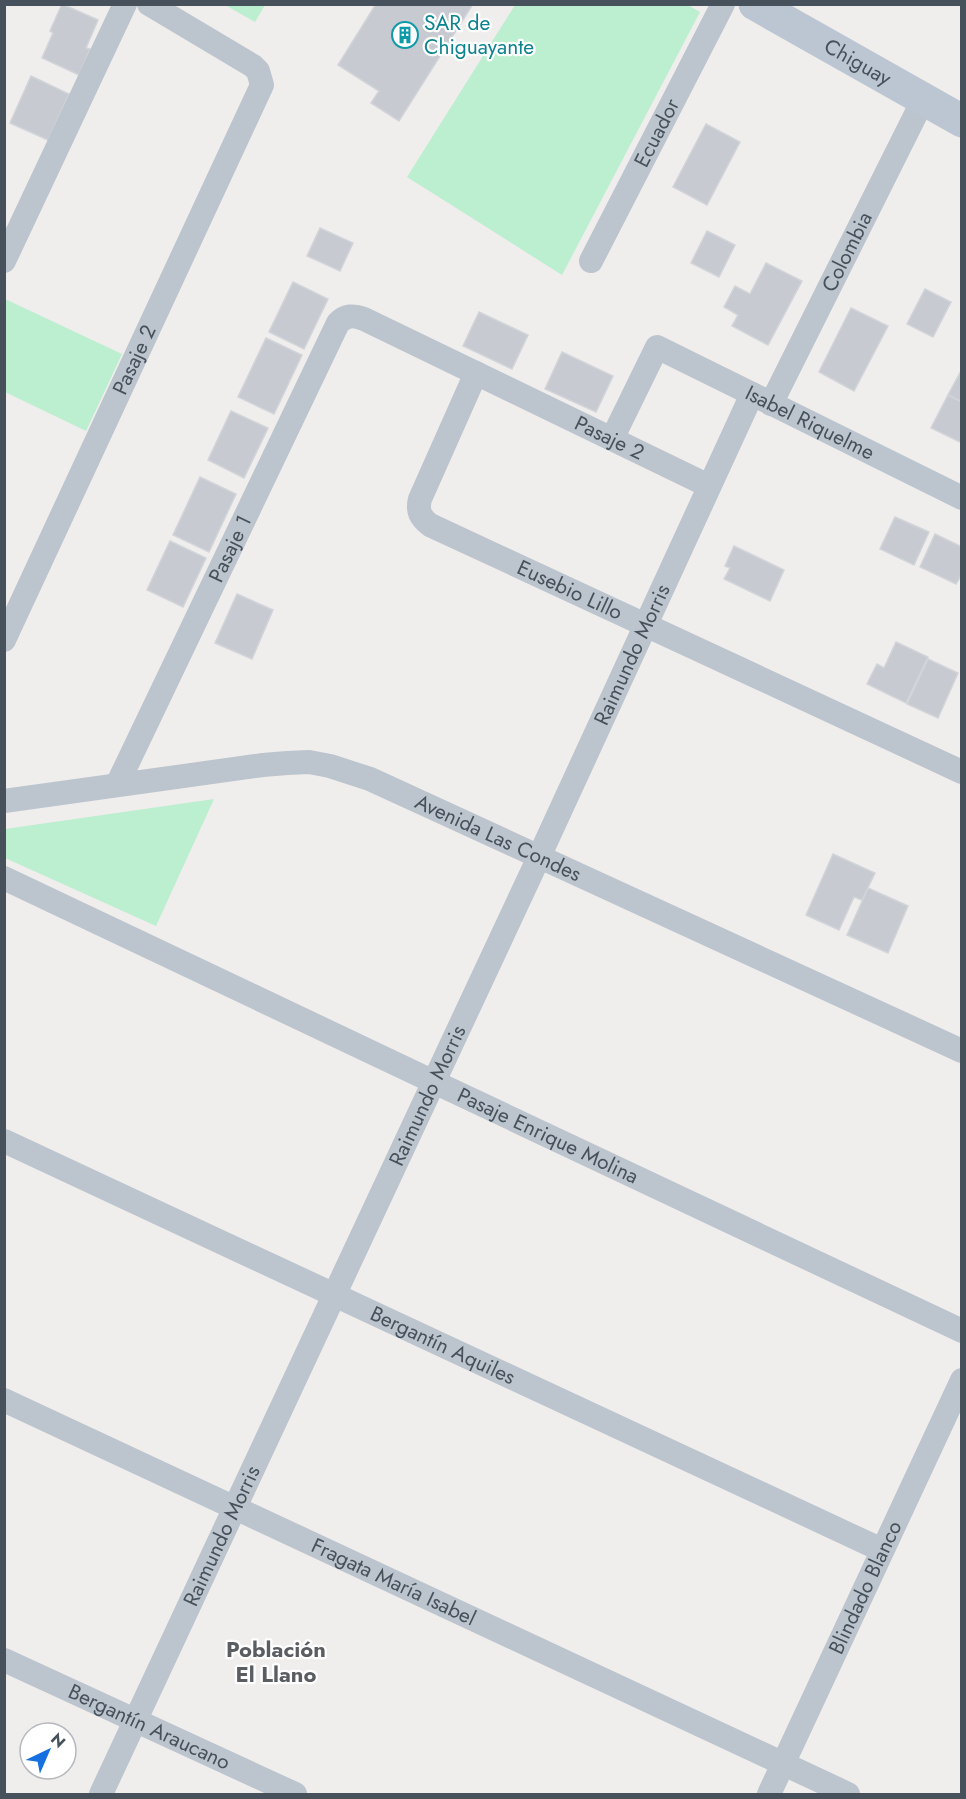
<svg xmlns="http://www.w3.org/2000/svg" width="966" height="1799" font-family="Jost,sans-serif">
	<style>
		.green { fill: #bbefcf }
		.building { fill: #c7cad0; stroke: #d1d4d9; stroke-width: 1.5 }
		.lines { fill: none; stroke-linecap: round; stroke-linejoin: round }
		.street { stroke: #bcc5cd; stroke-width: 24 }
		.secondary { stroke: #bbc6d2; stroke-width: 33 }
		.labels { text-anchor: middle; stroke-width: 4.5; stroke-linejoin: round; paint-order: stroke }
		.culture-label { font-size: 21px; fill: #0d838f; stroke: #fff; text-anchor: start }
		.street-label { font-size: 21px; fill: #46515b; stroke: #fff }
		.neighbourhood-label { font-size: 22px; font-weight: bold; fill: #5a5e63; stroke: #fff }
	</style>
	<rect width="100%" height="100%" fill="#f0eded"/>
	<g class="green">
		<polygon points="225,5 265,5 255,22"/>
		<polygon points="688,5 700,12 562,275 407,177 515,5"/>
		<polygon points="5,299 122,354 86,431 5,392"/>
		<polygon points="214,799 156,926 5,858 5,829"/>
	</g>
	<g class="building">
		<polygon points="62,4 98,20 86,48 90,49 79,75 42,58 53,33 50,31"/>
		<polygon points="376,4 473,4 399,121 371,103 379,91 338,65"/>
		<polygon points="31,76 69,94 48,140 10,123"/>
		<polygon points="706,124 740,142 707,205 673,187"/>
		<polygon points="320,228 353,243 340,271 307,256"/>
		<polygon points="707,231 735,245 719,277 691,263"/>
		<polygon points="766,263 802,281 768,345 732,326 738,315 724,307 735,286 750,294"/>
		<polygon points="293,282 328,299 304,349 269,332"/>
		<polygon points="925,289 951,302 933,337 907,324"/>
		<polygon points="851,308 888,326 854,391 819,372"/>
		<polygon points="479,312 528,335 512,369 463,346"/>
		<polygon points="266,338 302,355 274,414 238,397"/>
		<polygon points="562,352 613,376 596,412 545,389"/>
		<polygon points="962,369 962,402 948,395"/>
		<polygon points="948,395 962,402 962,443 931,428"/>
		<polygon points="231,411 268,428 244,478 208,460"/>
		<polygon points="200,477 236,494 209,552 173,535"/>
		<polygon points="895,517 929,532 914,565 880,549"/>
		<polygon points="935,534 962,547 962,574 956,584 920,567"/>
		<polygon points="170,541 206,558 183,607 147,590"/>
		<polygon points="734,546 784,570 770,601 724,579 730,568 725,566"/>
		<polygon points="237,594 273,610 252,659 215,643"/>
		<polygon points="896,642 928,657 906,703 867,684 877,664 884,668"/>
		<polygon points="928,659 958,673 938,718 907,704"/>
		<polygon points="833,854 875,873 862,900 854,897 839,930 806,915"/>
		<polygon points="868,888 908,906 888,953 847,935"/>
	</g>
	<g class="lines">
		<g class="street">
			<polyline points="4,261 125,4"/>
			<path id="s1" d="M591,261L723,4"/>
			<path id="s2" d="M476,373L420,499C417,511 420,517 430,525L962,772"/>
			<path id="s3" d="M771,404L923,100"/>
			<path id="s4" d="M612,439L657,347L962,498"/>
			<path id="s5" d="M4,640L262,85L258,71L253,66L149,4"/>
			<path id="s6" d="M117,785L338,323C346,315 353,315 364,319L709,486"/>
			<path id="s7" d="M4,801L263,765L287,763L309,762L330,766L370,779L962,1051"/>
			<path id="s8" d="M4,878L434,1082L962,1331"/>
			<path id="s9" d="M4,1141L882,1550"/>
			<path id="s10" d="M4,1400L848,1794"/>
			<path id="s11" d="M4,1660L295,1794"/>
			<path id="s12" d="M101,1794L539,857L752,394"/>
			<path id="s13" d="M769,1794L962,1380"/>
		</g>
		<path class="secondary" id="s14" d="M755,4L962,121"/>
	</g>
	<defs>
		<symbol id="building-ring" viewBox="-11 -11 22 22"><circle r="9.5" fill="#fff" stroke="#0f9aa8" stroke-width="1.5"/><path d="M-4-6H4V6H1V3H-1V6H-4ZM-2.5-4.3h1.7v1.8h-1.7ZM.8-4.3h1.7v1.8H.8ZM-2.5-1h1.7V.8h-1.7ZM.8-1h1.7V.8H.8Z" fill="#0f9aa8"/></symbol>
	</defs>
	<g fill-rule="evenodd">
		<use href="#building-ring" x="390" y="20" width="30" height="30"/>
	</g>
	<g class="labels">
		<g class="culture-label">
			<text x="424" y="30">SAR de<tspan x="424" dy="24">Chiguayante</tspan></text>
		</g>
		<g class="street-label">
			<text dy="7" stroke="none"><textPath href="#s14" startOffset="118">Chiguay</textPath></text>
			<text dy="7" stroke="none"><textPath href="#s1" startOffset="144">Ecuador</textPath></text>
			<text dy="7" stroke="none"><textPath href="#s3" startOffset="170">Colombia</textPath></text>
			<text dy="7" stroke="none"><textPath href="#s5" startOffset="309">Pasaje 2</textPath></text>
			<text dy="7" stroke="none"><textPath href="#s4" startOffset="273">Isabel Riquelme</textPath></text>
			<text dy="7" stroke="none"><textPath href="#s6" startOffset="813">Pasaje 2</textPath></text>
			<text dy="7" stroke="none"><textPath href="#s6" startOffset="262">Pasaje 1</textPath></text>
			<text dy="7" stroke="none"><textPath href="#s2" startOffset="322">Eusebio Lillo</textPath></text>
			<text dy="7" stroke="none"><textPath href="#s12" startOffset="1257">Raimundo Morris</textPath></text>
			<text dy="7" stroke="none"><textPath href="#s7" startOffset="512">Avenida Las Condes</textPath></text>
			<text dy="7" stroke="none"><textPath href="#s12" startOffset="771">Raimundo Morris</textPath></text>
			<text dy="7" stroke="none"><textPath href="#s8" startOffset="602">Pasaje Enrique Molina</textPath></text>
			<text dy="7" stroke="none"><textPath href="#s9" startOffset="484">Bergantín Aquiles</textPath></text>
			<text dy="7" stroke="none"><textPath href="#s12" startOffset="285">Raimundo Morris</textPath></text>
			<text dy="7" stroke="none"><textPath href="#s10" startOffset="430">Fragata María Isabel</textPath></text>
			<text dy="7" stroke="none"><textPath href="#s13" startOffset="228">Blindado Blanco</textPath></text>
			<text dy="7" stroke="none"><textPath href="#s11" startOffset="160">Bergantín Araucano</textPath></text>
		</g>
		<g class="neighbourhood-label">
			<text x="276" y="1657">Población<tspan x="276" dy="25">El Llano</tspan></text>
		</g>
	</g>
	<rect width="966" height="1799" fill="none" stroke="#46515b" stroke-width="12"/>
	<g transform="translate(48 1751) rotate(44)"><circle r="28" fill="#ffffff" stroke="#b5b9bd" stroke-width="1.5"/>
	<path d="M0-4.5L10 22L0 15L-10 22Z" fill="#1770e0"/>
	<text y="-9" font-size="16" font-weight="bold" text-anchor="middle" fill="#46515b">N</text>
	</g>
</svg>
